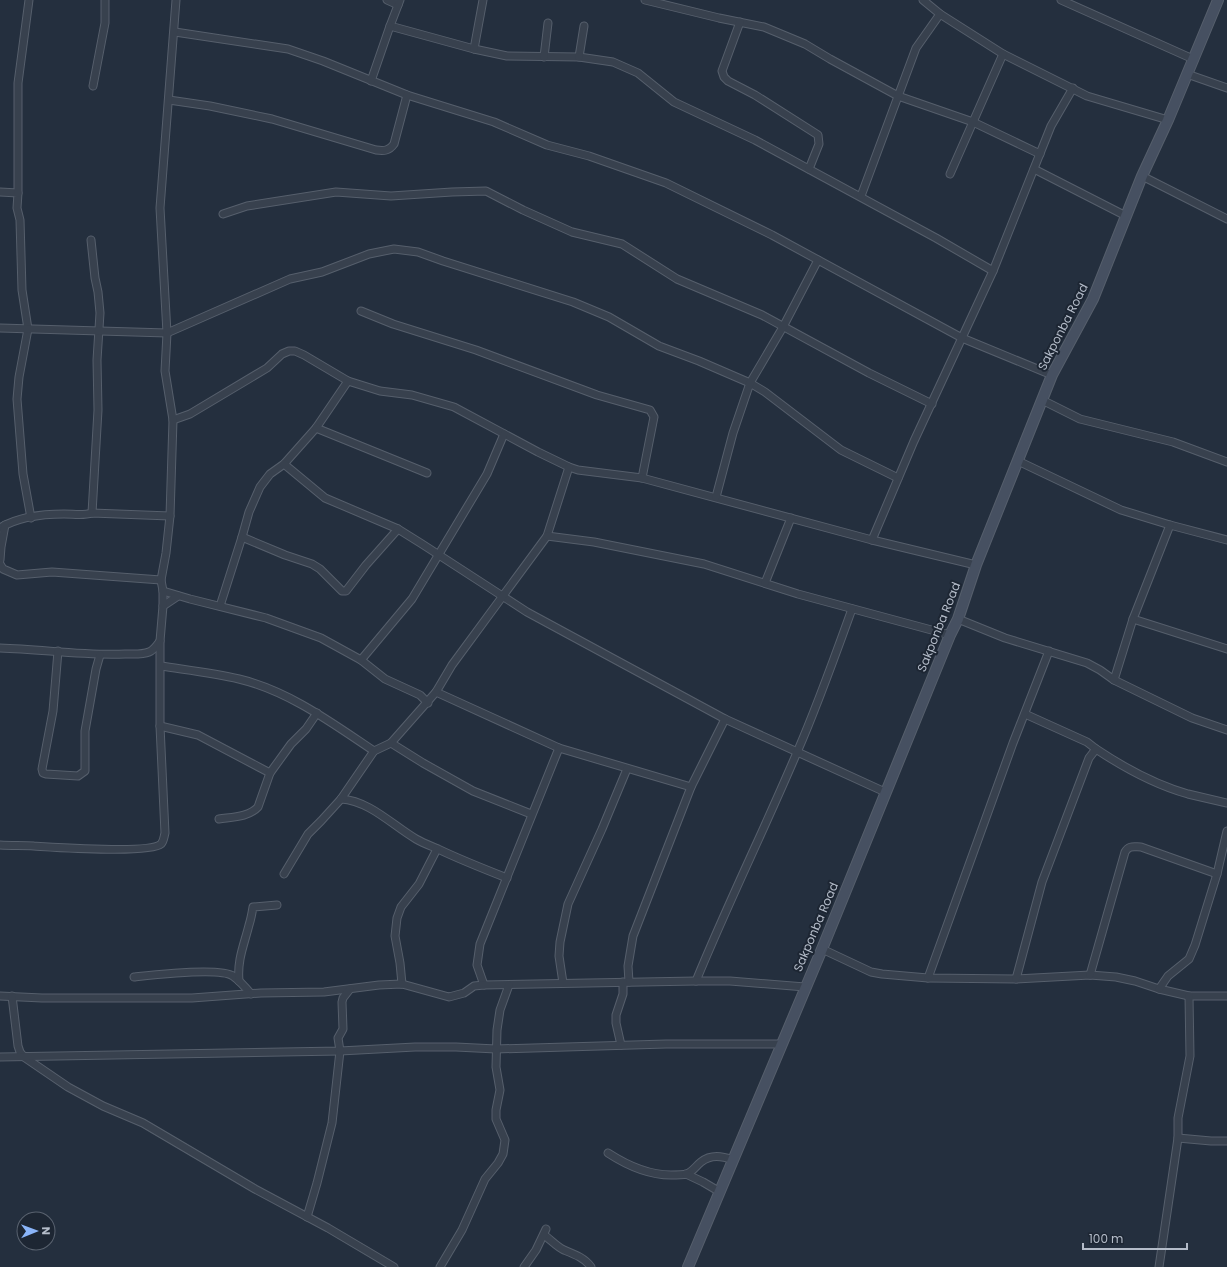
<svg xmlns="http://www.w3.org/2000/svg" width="1227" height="1267" font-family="Poppins,sans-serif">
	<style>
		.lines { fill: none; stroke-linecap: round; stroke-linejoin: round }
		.street-casing { stroke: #565f6c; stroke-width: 9 }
		.secondary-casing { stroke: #565f6c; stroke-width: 12 }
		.street { stroke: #38414e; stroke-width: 7 }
		.secondary { stroke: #465061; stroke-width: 10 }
		.labels { text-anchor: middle; stroke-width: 4; stroke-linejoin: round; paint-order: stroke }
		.street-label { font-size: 12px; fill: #b4bcc9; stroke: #1d2633 }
	</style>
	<rect width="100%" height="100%" fill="#242f3e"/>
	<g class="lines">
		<defs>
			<g id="street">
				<polyline points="387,0 398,5"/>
				<polyline points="400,0 390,26 474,49 507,56 579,57 613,62 638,73 674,102 755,140 936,238 993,271"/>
				<polyline points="645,0 719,18 764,27 805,44 830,59 898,96 973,122 1040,154"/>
				<polyline points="923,0 940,14 1003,54 1087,96 1168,120"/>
				<polyline points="1061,0 1193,59"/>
				<polyline points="740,22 722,71 724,77 728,81 755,95 818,135 819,144 809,169"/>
				<polyline points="175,32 288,49 323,61 407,95 494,122 547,145 589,156 666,183 772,235 962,338 1052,375"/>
				<polyline points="474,49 483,0"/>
				<polyline points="544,57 548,23"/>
				<polyline points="579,57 584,26"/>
				<polyline points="1187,74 1227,88"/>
				<polyline points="371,81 390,26"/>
				<polyline points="93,86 105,23 105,0"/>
				<path d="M169,100L210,106L272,119L376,150C384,151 389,151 394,144L407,95"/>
				<polyline points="1034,169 1126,216"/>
				<polyline points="950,174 1003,54"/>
				<polyline points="1142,176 1227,219"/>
				<polyline points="0,192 18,193 17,208 20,220 22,290 28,329 19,377 17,399 23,474 31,518"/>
				<polyline points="18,193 18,83 29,0"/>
				<polyline points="861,196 916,48 940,14"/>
				<polyline points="223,214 247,206 336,192 391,196 452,192 486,191 523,210 572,232 622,244 677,279 762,315 869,373 932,404"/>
				<polyline points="91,240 95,278 98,292 100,313 97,360 98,410 92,513"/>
				<polyline points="361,311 393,324 476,350 597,395 650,410 654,417 642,478"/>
				<polyline points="0,328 167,333 290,279 322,272 369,254 394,249 418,252 443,261 573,302 609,317 659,346 699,361 750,383 765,392 841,450 898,478"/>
				<polyline points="348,381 380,391 412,395 454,407 538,452 569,467 578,470 642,478 872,540 976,565"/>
				<polyline points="1042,400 1080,419 1173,442 1227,462"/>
				<polyline points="173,420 190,414 267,368 282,354 289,351 295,351 304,355 348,381 316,428 284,464 270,474 260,487 249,512 242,537 220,606"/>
				<polyline points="316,428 427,473"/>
				<polyline points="1018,461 1121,510 1170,525 1227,540"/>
				<polyline points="284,464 325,498 398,529 422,544 527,612 725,719 885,792"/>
				<polyline points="569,467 547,536 452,665 436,692 559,748 691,787"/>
				<polyline points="716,497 733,433 750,383 783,327 818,260"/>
				<polyline points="1170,525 1133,619 1227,649"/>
				<path d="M0,528C18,517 43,514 64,514C74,514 83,516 92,513L170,516"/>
				<polyline points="547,536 594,542 704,564 798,594 950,635"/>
				<polyline points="242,537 285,555 312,564 320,569 342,591 346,591 366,565 398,529"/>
				<polyline points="872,540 914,441 993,271 1051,126 1073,88"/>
				<polyline points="0,560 1,547 5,525"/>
				<polyline points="0,564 3,569 17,575 52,572 161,580"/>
				<polyline points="765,583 791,518"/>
				<polyline points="163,591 190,599 266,618 321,638 361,660 385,679 420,695 428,703"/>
				<polyline points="163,606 178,596"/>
				<polyline points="958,619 1005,638 1087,663 1100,670 1114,680 1192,718 1227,730"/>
				<path d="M0,648C42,649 83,656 125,654C132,654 142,655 149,652C154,650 157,645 160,641"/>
				<polyline points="58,651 53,711 42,769 43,773 46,774 78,776 85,771 85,731 96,669 100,655"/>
				<polyline points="361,660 412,599 487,474 504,434"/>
				<path d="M161,666C187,670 214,673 239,679C289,691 332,723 374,751"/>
				<polyline points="1114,680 1133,619"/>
				<polyline points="1025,714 1087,742 1096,749"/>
				<polyline points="160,726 198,735 270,773"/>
				<polyline points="391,743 423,763 473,791 531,814"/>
				<path d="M341,799C370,801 392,825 416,839C423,843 431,846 438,849C461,860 484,869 507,878"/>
				<path d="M219,819C232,817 249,817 258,807L270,773L291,744L306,729L317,713"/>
				<path d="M0,845C12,846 23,845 34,846C52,847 150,854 161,844C164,841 164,836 165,833L160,726V641L163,606V591L161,580L166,553L170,516L173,420L165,371L167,333L160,208L176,0"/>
				<polyline points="284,874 308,834 321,821 341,799 374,751 391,743 436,692"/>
				<polyline points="822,949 871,972 882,974 928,978 1016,979 1090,975 1116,977 1135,981 1159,989 1189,996 1227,996"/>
				<path d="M1090,975L1125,852C1129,845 1134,847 1141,847L1217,874"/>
				<path d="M134,977C152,975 220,967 233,976C240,981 246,988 251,994"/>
				<polyline points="928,978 1013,743 1049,651"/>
				<path d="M1016,979L1042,882L1089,758L1096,749C1123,767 1156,785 1188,794C1201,797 1214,800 1227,803"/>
				<path d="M239,981C237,960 244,945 249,925C251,919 252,913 253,907L277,905"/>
				<path d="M696,981C728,903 765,828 798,750C818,704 835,656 852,609"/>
				<polyline points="629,982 628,966 633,936 691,787 725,719"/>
				<polyline points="563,983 559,956 560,942 568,904 602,829 627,769"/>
				<polyline points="402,984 400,963 395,936 397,918 401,907 419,884 437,849"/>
				<polyline points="484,985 477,965 480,944 559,748"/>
				<polyline points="1159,989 1168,976 1189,959 1195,945 1217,874 1227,831"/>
				<polyline points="0,996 42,998 192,998 261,993 324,992 379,985 402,984 449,997 464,993 474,986 484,985 696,981 730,981 805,987"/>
				<polyline points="12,996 18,1046 20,1052 24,1057 68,1087 103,1106 143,1123 255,1189 328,1228 394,1267"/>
				<polyline points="621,1045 616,1023 616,1015 623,994 623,982"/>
				<polyline points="0,1057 340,1051 415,1047 456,1047 496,1049 666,1044 782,1044"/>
				<polyline points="1178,1138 1211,1141 1227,1141"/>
				<path d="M608,1153C628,1166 648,1175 671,1175C676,1175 682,1175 687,1174C693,1171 696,1166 701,1162C711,1154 722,1156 733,1160"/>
				<polyline points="686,1174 703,1182 720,1192"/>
				<polyline points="307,1217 317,1183 332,1123 340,1051 338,1038 343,1029 342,1002 343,998 350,989"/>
				<path d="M544,1235C550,1239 557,1247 564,1250C574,1254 585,1258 591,1267"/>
				<polyline points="440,1267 462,1230 485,1179 498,1163 503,1154 505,1140 496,1119 496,1110 500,1090 496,1067 497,1030 500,1010 509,985"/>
				<polyline points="524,1267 536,1250 546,1229"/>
				<polyline points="1159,1267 1178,1138 1178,1118 1190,1056 1189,996"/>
			</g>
			<polyline id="secondary" points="688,1267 822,949 950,635 958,619 976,565 1052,375 1093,299 1142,176 1168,120 1218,0"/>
		</defs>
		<use href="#street" class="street-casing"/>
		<use href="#secondary" class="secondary-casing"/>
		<use href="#street" class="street"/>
		<use href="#secondary" class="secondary"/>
	</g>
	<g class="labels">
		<g class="street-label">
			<text transform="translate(1063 327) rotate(-63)" y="4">Sakponba Road</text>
			<text transform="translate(939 627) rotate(-68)" y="4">Sakponba Road</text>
			<text transform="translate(816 927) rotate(-67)" y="4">Sakponba Road</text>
		</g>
	</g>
	<g transform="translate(36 1231) rotate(89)"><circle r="19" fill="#1d2633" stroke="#59626f"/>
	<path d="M0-3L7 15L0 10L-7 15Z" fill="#8ab4f8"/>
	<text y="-6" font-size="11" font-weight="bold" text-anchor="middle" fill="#b4bcc9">N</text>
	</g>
	<path d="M1083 1243v6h104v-6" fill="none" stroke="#b4bcc9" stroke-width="2"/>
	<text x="1089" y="1243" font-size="12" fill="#b4bcc9" stroke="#1d2633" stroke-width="3" paint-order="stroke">100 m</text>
</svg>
